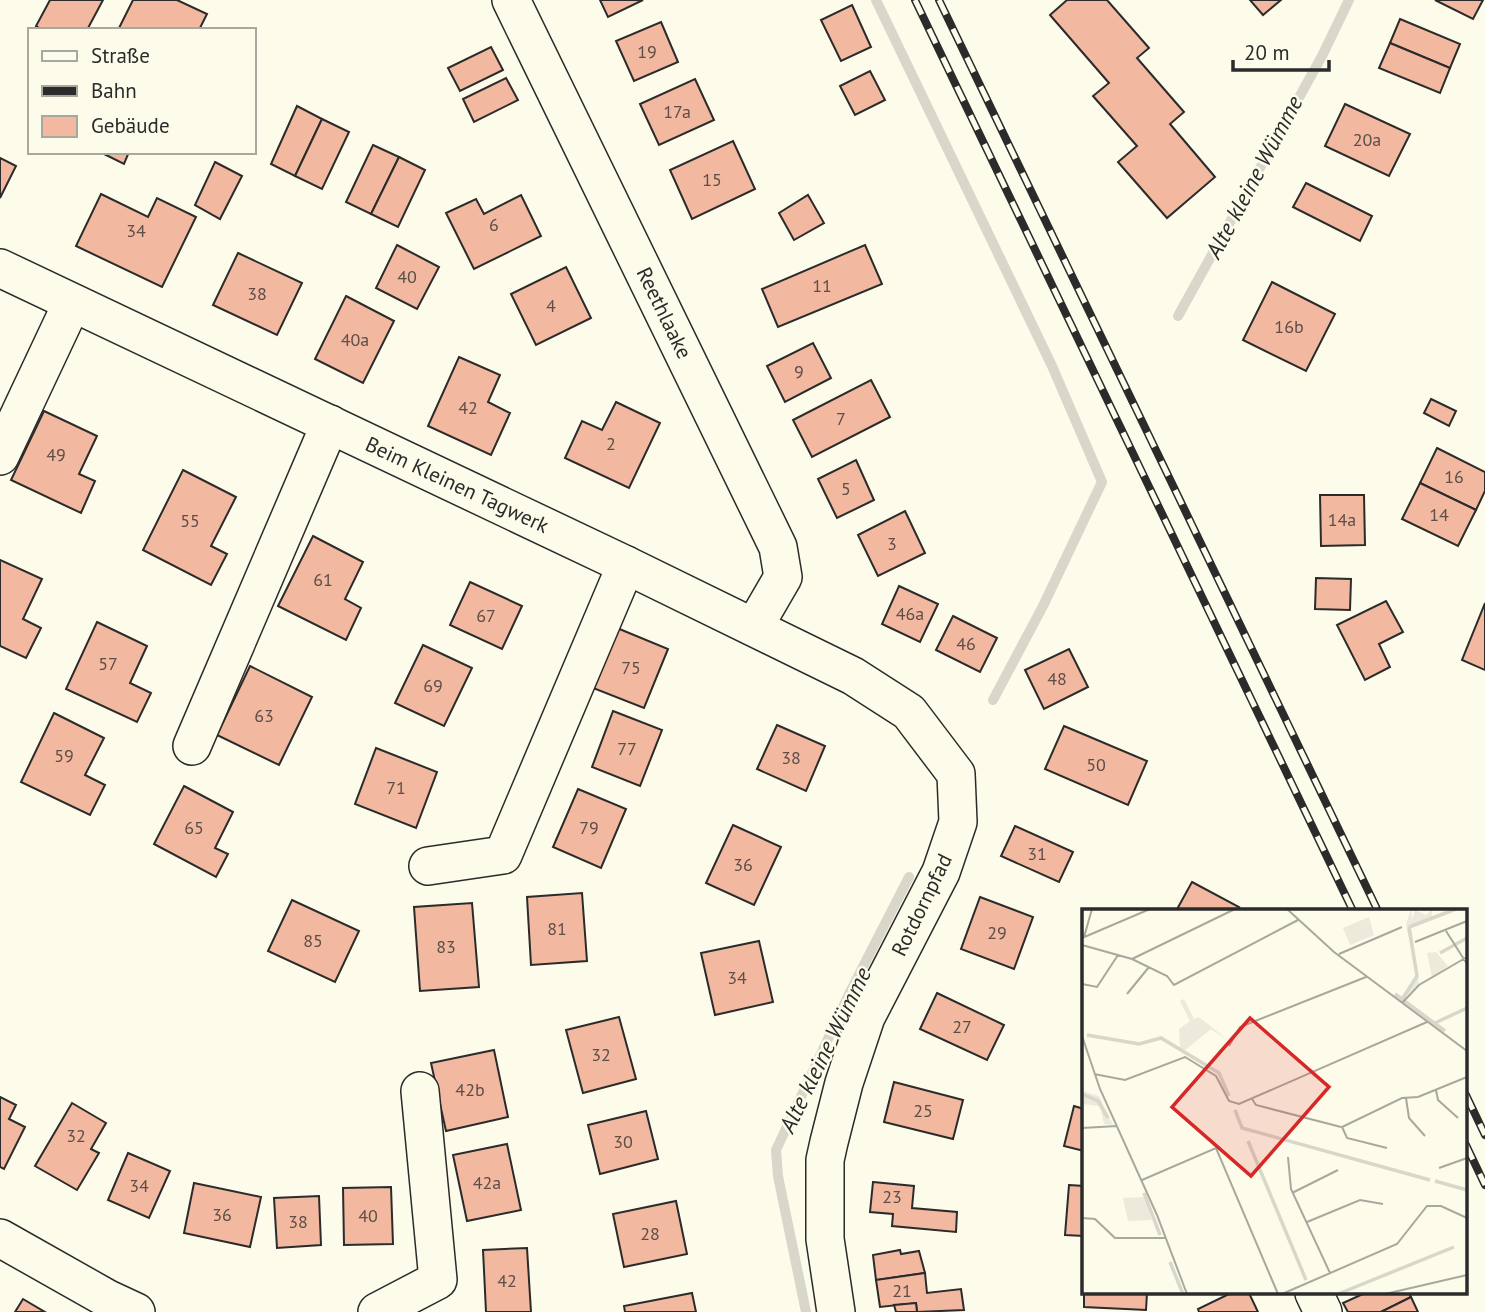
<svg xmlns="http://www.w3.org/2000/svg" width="1485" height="1312" font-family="'PT Sans',sans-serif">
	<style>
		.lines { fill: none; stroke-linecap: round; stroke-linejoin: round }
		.stream { stroke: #d8d7c9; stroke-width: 10 }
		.building { fill: #f2b8a0; stroke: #2b2b2b; stroke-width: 2 }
		.minor-casing { stroke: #2b2b2b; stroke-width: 40 }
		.minor { stroke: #fdfbea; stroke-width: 37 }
		.rail-casing { stroke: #2b2b2b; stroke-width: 8 }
		.rail { stroke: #fdfbea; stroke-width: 5; stroke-dasharray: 16; stroke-linecap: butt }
		.labels { text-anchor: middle; stroke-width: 5; stroke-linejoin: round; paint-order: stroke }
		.number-label { font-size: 18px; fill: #5d4e48 }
		.street-label { font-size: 21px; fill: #2b2b2b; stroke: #fdfbea }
		.water-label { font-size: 23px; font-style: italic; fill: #2b2b2b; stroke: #fdfbea }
		.inset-river { fill: none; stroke: #d8d7c9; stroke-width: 3.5 }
		.inset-road { fill: none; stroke: #a9a89e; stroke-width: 2 }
		.view { fill: #d62828; fill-opacity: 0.15; stroke: #d62828; stroke-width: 3.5 }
		.inset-edge { fill: none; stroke: #2b2b2b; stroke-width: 3.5 }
	</style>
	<rect width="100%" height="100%" fill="#fdfbea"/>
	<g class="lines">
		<g class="stream">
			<polyline points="876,0 1052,366 1102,482 1043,606 993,700"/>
			<polyline points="1178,316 1322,56 1349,0"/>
			<polyline points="806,1312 778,1176 776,1150 850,992 909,877"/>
		</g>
	</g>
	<g class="building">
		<polygon points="50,0 103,0 87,30 43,30 36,26"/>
		<polygon points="133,0 177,0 207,14 199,30 123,30 119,28"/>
		<polygon points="600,0 643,0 608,17"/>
		<polygon points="1067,0 1107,0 1149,48 1137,58 1184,112 1170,124 1215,177 1167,218 1118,162 1137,146 1093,96 1109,83 1050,15"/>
		<polygon points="1250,0 1281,0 1263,15"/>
		<polygon points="1435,0 1483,0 1473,19"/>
		<polygon points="852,5 871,47 841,61 821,20"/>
		<polygon points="1400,19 1460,44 1450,68 1390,43"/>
		<polygon points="661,22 678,62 634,81 616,41"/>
		<polygon points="1390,43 1450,68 1440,93 1379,68"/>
		<polygon points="491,47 503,70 460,91 448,68"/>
		<polygon points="870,71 885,100 855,115 840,86"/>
		<polygon points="506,78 518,100 474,122 463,99"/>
		<polygon points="695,79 714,120 659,145 640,104"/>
		<polygon points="1345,104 1410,134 1389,176 1325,146"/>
		<polygon points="297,106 322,119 295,176 271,164"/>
		<polygon points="322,119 349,132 322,189 295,176"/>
		<polygon points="733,141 755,189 692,219 670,170"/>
		<polygon points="373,145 399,157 371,214 346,202"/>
		<polygon points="100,152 129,152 124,164"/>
		<polygon points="399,157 425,170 398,227 371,214"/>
		<polygon points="0,158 16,166 0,198"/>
		<polygon points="215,162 242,176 220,219 195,205"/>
		<polygon points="1306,183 1372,216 1360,241 1293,207"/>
		<polygon points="101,194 148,217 157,198 196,217 162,287 76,246"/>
		<polygon points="521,195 541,236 474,269 446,213 476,199 484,214"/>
		<polygon points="808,195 824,223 794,240 779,213"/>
		<polygon points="397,245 439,267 417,309 376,288"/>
		<polygon points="865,245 882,284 778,327 762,289"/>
		<polygon points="238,253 302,283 277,335 213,305"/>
		<polygon points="566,267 591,318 536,345 511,294"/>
		<polygon points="1272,282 1335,314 1306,371 1243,340"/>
		<polygon points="346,296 394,321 363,383 315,359"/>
		<polygon points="813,343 831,378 785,402 767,366"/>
		<polygon points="459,357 500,375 488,402 510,413 491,455 428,426"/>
		<polygon points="871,380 890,417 812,457 793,420"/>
		<polygon points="1431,399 1456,411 1449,426 1424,413"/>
		<polygon points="616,402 660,423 629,488 565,458 582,421 602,430"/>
		<polygon points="44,411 97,436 79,474 95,481 81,513 11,480"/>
		<polygon points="1437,448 1485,472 1485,491 1476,510 1420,483"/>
		<polygon points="856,460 874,500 837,518 818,479"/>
		<polygon points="183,470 236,497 211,546 227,554 211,585 143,550"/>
		<polygon points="1420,483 1476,510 1458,546 1402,519"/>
		<polygon points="1320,495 1364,495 1365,545 1321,546"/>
		<polygon points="905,511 925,553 878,576 858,535"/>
		<polygon points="313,536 363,562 345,599 361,608 346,640 278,606"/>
		<polygon points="0,560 42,579 23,619 41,628 26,658 0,646"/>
		<polygon points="1316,578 1351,579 1350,610 1315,609"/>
		<polygon points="470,582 522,606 502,649 450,625"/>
		<polygon points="899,586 938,604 920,642 882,624"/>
		<polygon points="1386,601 1403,632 1379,644 1390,667 1365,680 1337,625"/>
		<polygon points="1485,603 1485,670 1462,660"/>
		<polygon points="953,616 997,638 980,672 936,650"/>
		<polygon points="97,622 147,646 130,683 151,693 137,722 66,689"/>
		<polygon points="617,628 668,649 644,708 593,688"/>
		<polygon points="423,645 472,668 444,726 395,703"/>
		<polygon points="1069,649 1088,687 1044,709 1025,670"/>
		<polygon points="250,666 312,697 279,765 217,735"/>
		<polygon points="613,711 662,730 640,786 592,767"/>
		<polygon points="54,713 104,738 85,775 105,785 90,815 21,782"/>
		<polygon points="777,725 825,746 806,791 757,769"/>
		<polygon points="1064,726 1147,761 1128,805 1045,769"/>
		<polygon points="376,748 437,772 416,828 355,804"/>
		<polygon points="184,786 233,812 215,848 228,854 216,877 154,844"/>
		<polygon points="578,789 626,809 601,868 553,847"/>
		<polygon points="733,825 781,847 754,905 706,883"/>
		<polygon points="1015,826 1073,852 1059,882 1001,856"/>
		<polygon points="1192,882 1239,907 1236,911 1176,911"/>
		<polygon points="582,893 587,961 531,965 527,897"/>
		<polygon points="980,897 1033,917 1014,969 961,949"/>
		<polygon points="292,900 359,931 335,982 268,951"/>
		<polygon points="472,903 479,987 420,991 414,907"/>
		<polygon points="759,941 773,1002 715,1015 701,953"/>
		<polygon points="937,993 1004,1025 987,1060 920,1029"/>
		<polygon points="619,1017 636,1079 583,1093 566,1030"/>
		<polygon points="494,1050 508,1117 446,1131 431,1063"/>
		<polygon points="894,1082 963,1100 953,1139 884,1122"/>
		<polygon points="0,1097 16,1105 9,1119 25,1127 4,1169 0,1167"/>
		<polygon points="72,1103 106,1123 91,1149 99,1153 77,1190 35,1166"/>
		<polygon points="1074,1106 1084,1109 1084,1151 1064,1146"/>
		<polygon points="646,1111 658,1159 600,1174 588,1125"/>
		<polygon points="507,1144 521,1210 467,1221 453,1155"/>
		<polygon points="128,1153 170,1171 149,1218 108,1200"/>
		<polygon points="873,1182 914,1186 912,1208 957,1212 956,1232 892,1226 893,1214 870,1212"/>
		<polygon points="194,1183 261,1197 250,1247 184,1233"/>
		<polygon points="1069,1185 1084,1186 1084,1236 1065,1235"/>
		<polygon points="391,1187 393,1244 344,1245 343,1188"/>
		<polygon points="319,1196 321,1245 277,1248 274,1198"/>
		<polygon points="676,1201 687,1254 624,1267 613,1214"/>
		<polygon points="527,1248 531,1312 486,1312 483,1250"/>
		<polygon points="900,1250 901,1254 919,1251 925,1273 876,1280 873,1255"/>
		<polygon points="925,1273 927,1293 961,1289 964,1310 917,1312 916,1303 880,1307 876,1280"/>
		<polygon points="1084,1290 1084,1293 1147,1293 1146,1310 1084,1307"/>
		<polygon points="692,1293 696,1312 625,1312 624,1306"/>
		<polygon points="1231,1293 1249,1293 1258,1312 1199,1312 1198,1309"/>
		<polygon points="1365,1293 1409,1293 1411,1297 1381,1312 1348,1312 1343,1303"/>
		<polygon points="1411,1297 1418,1312 1381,1312"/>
		<polygon points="23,1299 45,1312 15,1312"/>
		<polygon points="916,1303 917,1312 896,1312 894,1305"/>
	</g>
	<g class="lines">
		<defs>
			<g id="minor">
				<polyline points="511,0 778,547 783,577 754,627"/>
				<polyline points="0,268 626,565 853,676 909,712 956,774 958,822 941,872 866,1017 844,1083 829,1142 825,1160 825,1239 836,1312"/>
				<polyline points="0,456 72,303"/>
				<polyline points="192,746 330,424"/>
				<polyline points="428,866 503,855 626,565"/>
				<polyline points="0,1238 108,1299 136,1312"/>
				<polyline points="1314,1293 1323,1312"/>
				<polyline points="377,1312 438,1280 420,1091"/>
			</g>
		</defs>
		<use href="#minor" class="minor-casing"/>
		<use href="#minor" class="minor"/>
		<defs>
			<g id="rail">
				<polyline points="915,0 1353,911"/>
				<polyline points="939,0 1378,911"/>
				<polyline points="1466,1095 1485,1135"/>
				<polyline points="1466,1145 1485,1185"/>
			</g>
		</defs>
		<use href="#rail" class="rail-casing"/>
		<use href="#rail" class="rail"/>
	</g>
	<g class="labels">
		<g class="number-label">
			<text x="647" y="58">19</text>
			<text x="677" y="118">17a</text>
			<text x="1367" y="146">20a</text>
			<text x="712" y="186">15</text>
			<text x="494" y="231">6</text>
			<text x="136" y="237">34</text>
			<text x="407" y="283">40</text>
			<text x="822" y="292">11</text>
			<text x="257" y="300">38</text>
			<text x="551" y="312">4</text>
			<text x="1289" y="333">16b</text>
			<text x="355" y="346">40a</text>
			<text x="799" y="378">9</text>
			<text x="468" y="414">42</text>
			<text x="841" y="425">7</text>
			<text x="611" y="450">2</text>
			<text x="56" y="461">49</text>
			<text x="1454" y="483">16</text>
			<text x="846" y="495">5</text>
			<text x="1439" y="521">14</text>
			<text x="1342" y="526">14a</text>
			<text x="190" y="527">55</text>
			<text x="892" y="550">3</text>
			<text x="323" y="586">61</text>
			<text x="910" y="620">46a</text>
			<text x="486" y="622">67</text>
			<text x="966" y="650">46</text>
			<text x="108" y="670">57</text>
			<text x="631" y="674">75</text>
			<text x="1057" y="685">48</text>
			<text x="433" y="692">69</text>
			<text x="264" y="722">63</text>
			<text x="627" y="755">77</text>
			<text x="64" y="762">59</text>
			<text x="791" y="764">38</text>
			<text x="1096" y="771">50</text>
			<text x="396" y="794">71</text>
			<text x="194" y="834">65</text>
			<text x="589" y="834">79</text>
			<text x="1037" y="860">31</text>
			<text x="743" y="871">36</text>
			<text x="557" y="935">81</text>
			<text x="997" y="939">29</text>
			<text x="313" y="947">85</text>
			<text x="446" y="953">83</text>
			<text x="737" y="984">34</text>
			<text x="962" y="1033">27</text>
			<text x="601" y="1061">32</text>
			<text x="470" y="1096">42b</text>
			<text x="923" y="1117">25</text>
			<text x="76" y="1142">32</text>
			<text x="623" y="1148">30</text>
			<text x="487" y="1189">42a</text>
			<text x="139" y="1192">34</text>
			<text x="892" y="1203">23</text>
			<text x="222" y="1221">36</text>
			<text x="368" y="1222">40</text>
			<text x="298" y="1228">38</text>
			<text x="650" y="1240">28</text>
			<text x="507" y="1287">42</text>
			<text x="902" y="1297">21</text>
		</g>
		<g class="street-label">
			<text transform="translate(664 313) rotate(64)" y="7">Reethlaake</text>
			<text transform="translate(457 485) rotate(25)" y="7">Beim Kleinen Tagwerk</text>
			<text transform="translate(922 905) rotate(-64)" y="7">Rotdornpfad</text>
		</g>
		<g class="water-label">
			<text transform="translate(1254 177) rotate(-62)" y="8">Alte kleine Wümme</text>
			<text transform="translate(825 1050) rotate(-64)" y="8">Alte kleine Wümme</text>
		</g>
	</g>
	<g transform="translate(1082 909)">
		<rect width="385" height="385" fill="#fdfbea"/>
		<path d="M102,90L112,110L117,108L147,132L129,120L102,142L98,139L97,120L108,112L98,92ZM0,182L17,187L31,216L22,215L18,197L0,195ZM62,288L70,311L46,312L41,289Z" fill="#ecebdb"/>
		<path d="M329,0L330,10L333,1L344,6L350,0V9L377,0L329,19L337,75L321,90L334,67L324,15ZM287,8L292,26L268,36L261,19ZM354,43L366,57L350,68L345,44Z" fill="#ecebdb"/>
		<path class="inset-river" d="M327,18L374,0M358,44L385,29M313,85L363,122M321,89L335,67L327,18M353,114L385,99M5,126L57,135L79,129L137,164L147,187M0,185L16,192L26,209M153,201L160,219L348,271M166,232L224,371M353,272L385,281M62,284L78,326M88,353L101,385M256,385L372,338"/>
		<path class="inset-road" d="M205,0L252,43L385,142M364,22L385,55M2,28L10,0M0,29L68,0M333,33L385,12M0,36L50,50L85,67L92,76L216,11M257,45L320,18M50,50L153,0M0,75L15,78L36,46M45,85L67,58M320,94L337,76L385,48M0,127L18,180L75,306L105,385M147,137L158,118L284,68M12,165L43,171L103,148L134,167L147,192L157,195L345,113M354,181L356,191L376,209M324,189L327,209L343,227M170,190L174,196L259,218M0,219L35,217M305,239L265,229L260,218L320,189L336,188L385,168M206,248L209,280L248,364M357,259L385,249M60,271L134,239L196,385M210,284L256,261M0,309L13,310L33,329H83M225,313L278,291L301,295M200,385L315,335L345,297H359L385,309M303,385L385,366"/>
		<path class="view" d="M168,109L247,178L169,267L90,198Z"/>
		<rect width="385" height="385" class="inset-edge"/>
	</g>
	<rect x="28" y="28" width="228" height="126" fill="#fdfbea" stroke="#a9a89e" stroke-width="2"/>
	<rect x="42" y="51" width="35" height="10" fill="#fdfbea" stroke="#a9a89e" stroke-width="2"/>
	<text x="91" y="63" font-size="21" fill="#2b2b2b">Straße</text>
	<rect x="42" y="86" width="35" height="10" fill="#2b2b2b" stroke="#a9a89e" stroke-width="2"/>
	<text x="91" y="98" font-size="21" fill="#2b2b2b">Bahn</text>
	<rect x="42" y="116" width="35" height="21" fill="#f2b8a0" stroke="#a9a89e" stroke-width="2"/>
	<text x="91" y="133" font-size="21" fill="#2b2b2b">Gebäude</text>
	<path d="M1233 60v10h96v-10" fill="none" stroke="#2b2b2b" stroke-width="3.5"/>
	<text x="1244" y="60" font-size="21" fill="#2b2b2b" stroke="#fdfbea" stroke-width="5" paint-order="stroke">20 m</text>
</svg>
